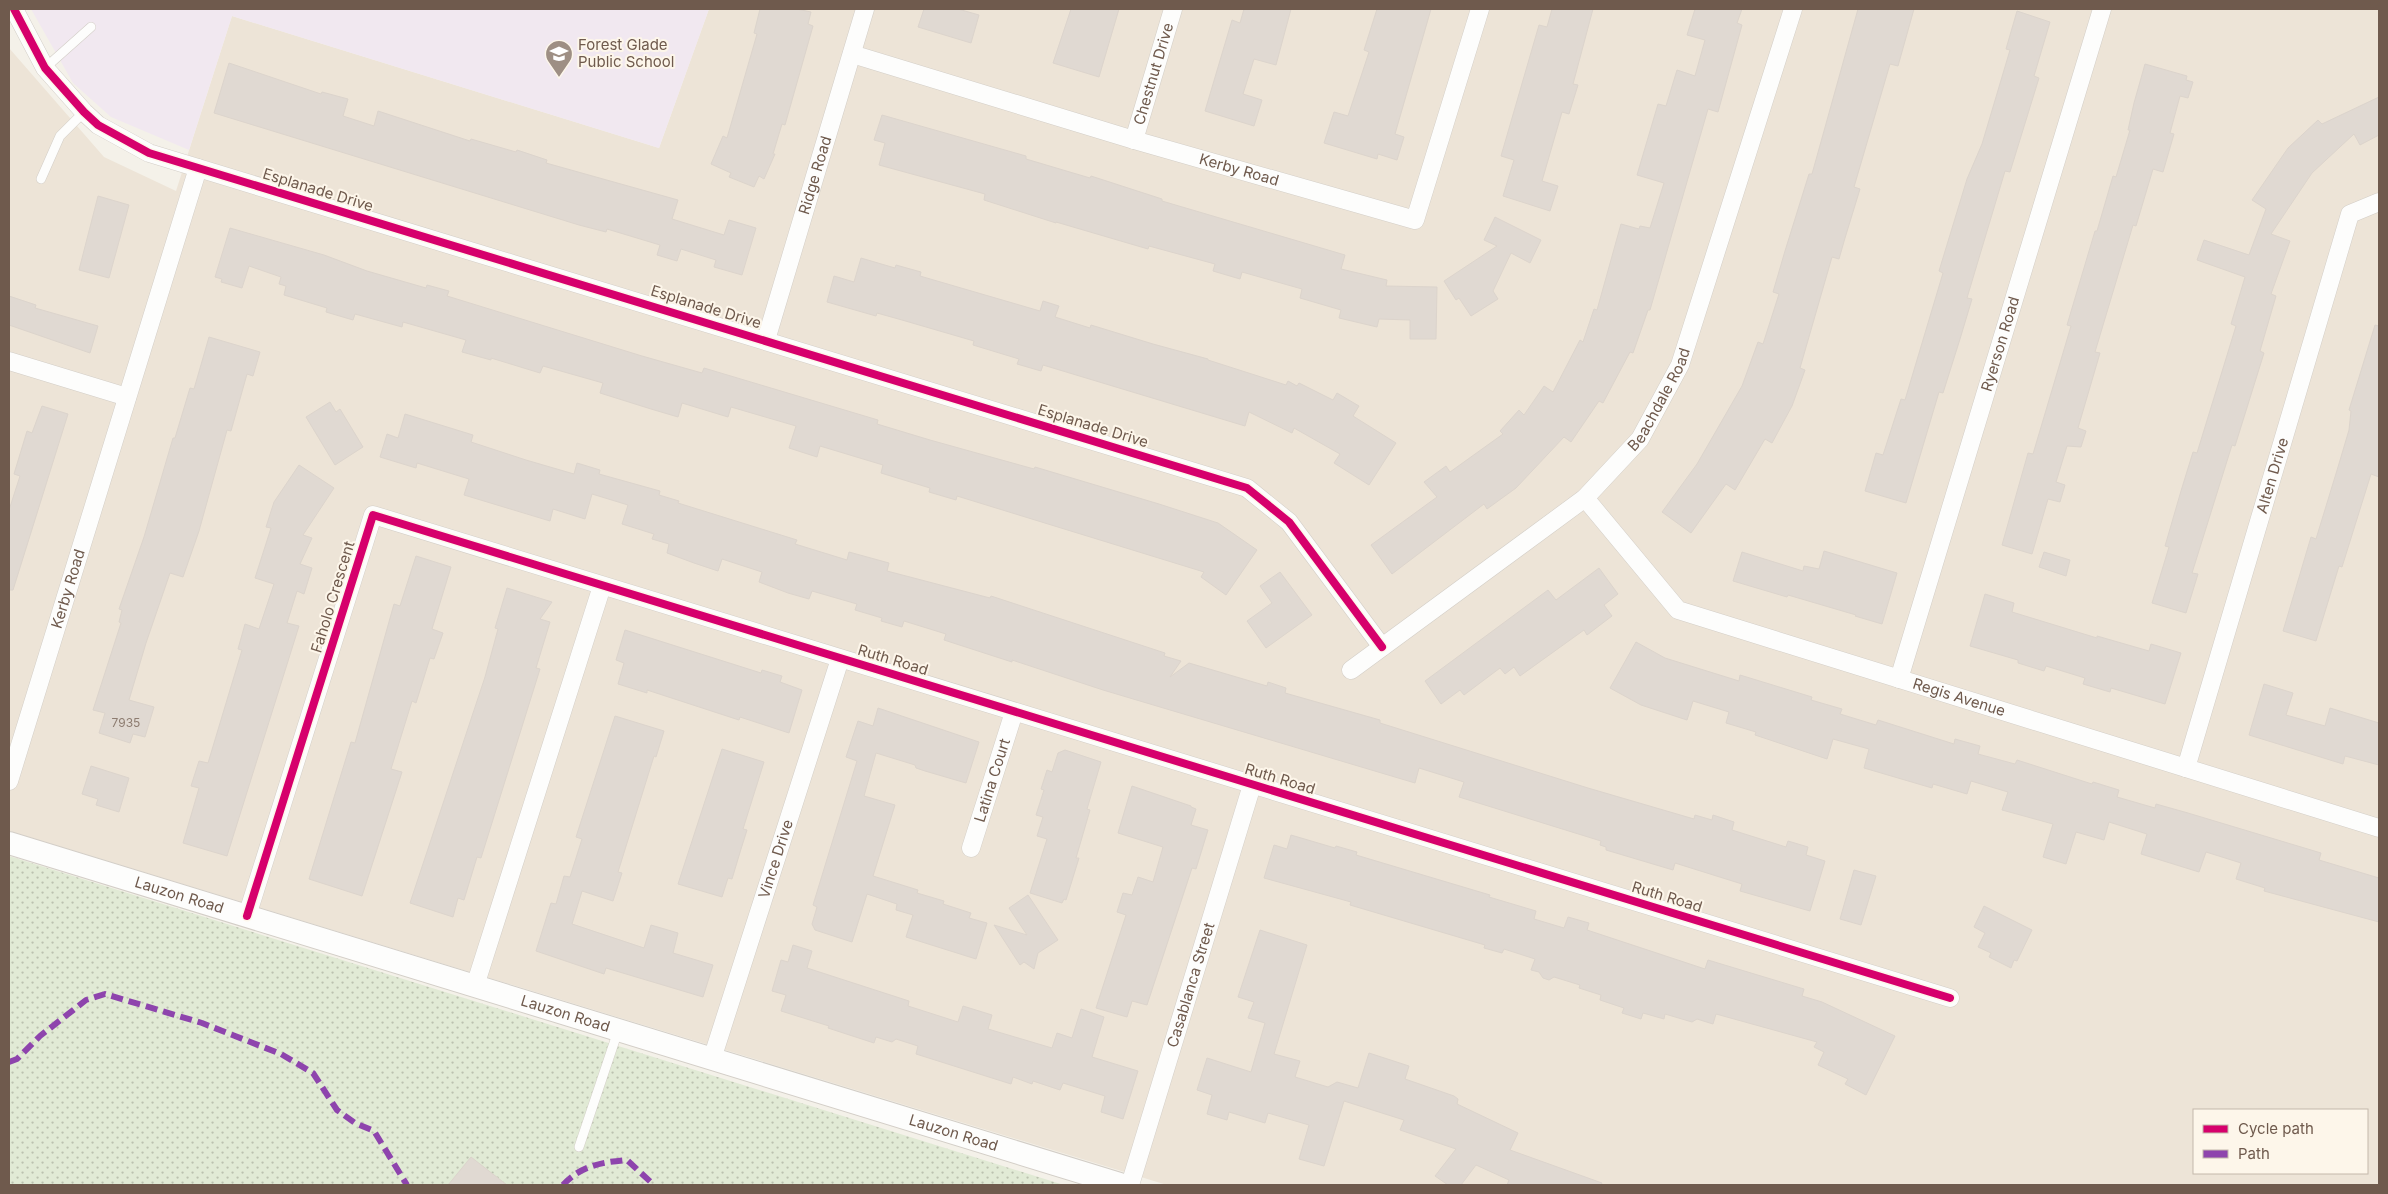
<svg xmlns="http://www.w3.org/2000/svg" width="2388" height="1194" font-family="Inter,sans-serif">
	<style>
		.residential { fill: #ede4d7; fill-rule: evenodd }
		.education { fill: #f1e8f0 }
		.grass { fill: url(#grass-dots) }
		.building { fill: #e0d9d2; stroke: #dcd4cc }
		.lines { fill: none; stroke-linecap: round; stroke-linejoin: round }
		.service-casing { stroke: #d3cec7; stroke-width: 10 }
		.minor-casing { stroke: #d3cec7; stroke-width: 19 }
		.tertiary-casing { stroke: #d3cec7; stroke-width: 24 }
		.service { stroke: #fdfdfc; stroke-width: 9 }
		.minor { stroke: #fdfdfc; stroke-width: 18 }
		.tertiary { stroke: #fdfdfc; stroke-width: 22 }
		.quiet { stroke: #8e44ad; stroke-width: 6; stroke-dasharray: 12 6; stroke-linecap: butt }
		.cycleway-casing { stroke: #fdf6ea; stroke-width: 11 }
		.cycleway { stroke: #d6006c; stroke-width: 8 }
		.labels { text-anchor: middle; stroke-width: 4; stroke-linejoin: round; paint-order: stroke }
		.number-label { font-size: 12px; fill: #8d7c70 }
		.poi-label { font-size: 15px; fill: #6f5a4d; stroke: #fdf6ea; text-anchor: start }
		.street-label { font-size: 15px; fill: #6f5a4d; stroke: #fdf6ea }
	</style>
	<defs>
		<pattern id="grass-dots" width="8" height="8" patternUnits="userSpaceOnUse" patternTransform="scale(1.25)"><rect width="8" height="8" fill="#e1ead5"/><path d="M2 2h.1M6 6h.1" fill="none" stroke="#bbc1af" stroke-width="1.8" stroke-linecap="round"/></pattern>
	</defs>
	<rect width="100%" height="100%" fill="#f4f1e9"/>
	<path class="residential" d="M709,9H2379V1185H1167L9,831V48L104,157L176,191L232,16L659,148ZM2194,1110H2367V1173H2194Z"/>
	<polygon class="education" points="31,9 709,9 659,148 232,16 189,150 111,117 73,83"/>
	<polygon class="grass" points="9,856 1064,1185 9,1185"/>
	<g class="building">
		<polygon points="760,9 797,9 811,12 808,24 813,26 785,125 782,124 773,154 775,154 764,179 759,176 754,187 729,177 731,173 711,164 723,136 727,138 757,34 754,33"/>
		<polygon points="924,9 958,9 979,15 971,43 918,27"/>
		<polygon points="1071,9 1119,9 1099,77 1053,63"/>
		<polygon points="1244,9 1291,9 1276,65 1254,59 1243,94 1262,100 1254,126 1205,111 1232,20 1240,23"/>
		<polygon points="1377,9 1431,9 1395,134 1404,137 1397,160 1378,154 1377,159 1324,143 1334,112 1348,116 1369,52 1364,50"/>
		<polygon points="1552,9 1593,9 1573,84 1578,85 1569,114 1562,112 1542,181 1558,186 1550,211 1503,196 1514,160 1501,156 1539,25 1547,27"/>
		<polygon points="1695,9 1742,9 1737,23 1742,25 1718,112 1708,109 1650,310 1648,310 1633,353 1630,352 1603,403 1599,401 1571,442 1564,437 1516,488 1487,509 1484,504 1392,574 1371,545 1437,497 1424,482 1446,466 1450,472 1503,434 1500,431 1519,410 1524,415 1544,386 1553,392 1580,340 1583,342 1594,309 1597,310 1621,224 1639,229 1640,226 1650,228 1664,183 1637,175 1658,104 1666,106 1677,70 1695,76 1705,40 1687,35"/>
		<polygon points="1858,9 1914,9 1898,66 1890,64 1854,187 1860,189 1845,238 1839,259 1832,257 1800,368 1805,370 1792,406 1772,443 1765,439 1735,490 1726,484 1691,533 1662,512 1697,464 1742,386 1758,342 1763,344 1779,294 1773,292 1785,251 1809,174 1812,174"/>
		<polygon points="2017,11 2050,22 2034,76 2039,78 2010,172 2005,171 1967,298 1972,299 1960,339 1943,393 1939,392 1906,503 1865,491 1876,453 1883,455 1901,399 1905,400 1943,273 1939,271 1967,179 1982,144 2010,50 2006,49"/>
		<polygon points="229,63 321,94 322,92 348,99 343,116 374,126 378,111 470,141 471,139 516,152 517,150 547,160 546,163 678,200 672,219 724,235 729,220 756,228 742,275 714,267 716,260 681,249 677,261 657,255 660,245 607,229 606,232 579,225 214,113"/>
		<polygon points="2145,64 2187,76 2186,80 2193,82 2188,98 2180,96 2170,133 2174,134 2163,172 2153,169 2136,226 2133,225 2095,352 2100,353 2078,428 2086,431 2081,447 2067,446 2056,482 2065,485 2060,502 2048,499 2032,554 2002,545 2028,453 2033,454 2071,326 2067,325 2095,231 2097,231 2113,176 2116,177 2130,130 2128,130 2134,103"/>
		<polygon points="2379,97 2379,135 2360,145 2354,134 2312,173 2271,234 2290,241 2271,294 2276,296 2260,351 2264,353 2235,446 2232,445 2192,573 2198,574 2186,613 2152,603 2169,547 2165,546 2181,491 2193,452 2197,453 2236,326 2231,324 2245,277 2197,260 2204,240 2249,255 2266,209 2252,200 2288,148 2318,120 2322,124"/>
		<polygon points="882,115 1026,156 1026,159 1090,178 1091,176 1162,199 1162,201 1345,255 1341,269 1387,280 1386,286 1437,287 1436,339 1410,339 1410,320 1379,319 1377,327 1339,318 1341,310 1300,298 1302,289 1242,272 1240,279 1213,271 1215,264 1149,246 1148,249 1056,222 1056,223 984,200 985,194 879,165 885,143 874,140"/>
		<polygon points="98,196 129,205 109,278 79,270"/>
		<polygon points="1495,217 1541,240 1530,263 1511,253 1493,291 1498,299 1471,316 1459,298 1456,300 1444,281 1497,246 1484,240"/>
		<polygon points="230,228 324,255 367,271 426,288 427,285 449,291 447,296 642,356 702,373 704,368 878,420 877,424 930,440 1034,469 1035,467 1159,504 1218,523 1257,550 1226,595 1201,577 1204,572 957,496 956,500 929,492 930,488 881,473 883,465 820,446 817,457 789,448 796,426 731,407 728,417 682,403 678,417 651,409 600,393 603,383 543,366 540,373 491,358 491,360 462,352 466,340 403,322 402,327 355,314 353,320 326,312 327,308 284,295 286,286 279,284 281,277 249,266 242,288 221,282 222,279 215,277"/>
		<polygon points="861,258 895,268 896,265 921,272 920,276 1040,311 1043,301 1059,306 1055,317 1090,328 1091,325 1153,344 1208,359 1208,360 1286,385 1288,381 1297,386 1299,383 1333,400 1337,393 1359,406 1353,416 1396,443 1369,485 1334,463 1340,454 1294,428 1292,433 1249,412 1245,426 1043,365 1041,371 1017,364 1019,359 973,345 974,341 902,320 877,313 876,316 827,302 834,276 854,282"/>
		<polygon points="9,296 36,305 35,308 98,326 90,353 9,325"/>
		<polygon points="2375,325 2379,326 2379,477 2371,474 2342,567 2339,566 2316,641 2283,631 2311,537 2316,539 2338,467 2349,430 2351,411 2349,410"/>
		<polygon points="209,337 260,352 253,376 247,374 231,431 227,430 199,531 183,577 170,573 146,643 129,700 154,707 145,737 133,734 130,743 99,733 105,713 93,710 121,623 119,622 122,610 119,609 144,537 173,438 175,438 190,388 194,389"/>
		<polygon points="330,402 336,412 340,409 363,447 335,465 306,417"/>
		<polygon points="42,406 68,414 13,590 9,590 9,510 20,476 14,474 27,431 32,433"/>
		<polygon points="405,414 473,435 471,442 526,460 574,474 577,463 600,470 599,474 660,491 659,495 679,501 678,503 797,540 795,544 847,560 849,552 889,563 887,571 990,598 991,596 1165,653 1164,656 1181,661 1170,677 1189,663 1267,686 1268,682 1286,688 1285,693 1380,720 1380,723 1588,788 1694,819 1695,815 1712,820 1713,815 1734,822 1732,830 1786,847 1788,841 1808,847 1806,855 1825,861 1810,911 1740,891 1742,884 1675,863 1673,870 1606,850 1606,847 1600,845 1601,841 1459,797 1464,782 1419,768 1415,783 1103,690 1012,660 1012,662 944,640 946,634 904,621 902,627 881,621 882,618 855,610 857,604 812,591 809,599 788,593 759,582 762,572 722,559 718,571 694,563 667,553 669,544 652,539 654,534 622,524 628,505 592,494 585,519 553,509 550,521 464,495 469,479 417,463 416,468 380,457 387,434 398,438"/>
		<polygon points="299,465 334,488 303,535 312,538 300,564 312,568 304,594 297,591 287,623 299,626 227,856 183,843 199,788 191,786 199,761 208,763 242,650 238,649 245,624 259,629 274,584 255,578 271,528 266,527 274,502"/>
		<polygon points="1824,551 1897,573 1882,624 1855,616 1856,615 1788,595 1787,597 1733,581 1742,552 1803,571 1804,566 1819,569"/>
		<polygon points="2044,552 2070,560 2066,576 2039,567"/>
		<polygon points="416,556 451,567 432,629 443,633 434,659 430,658 416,703 412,701 391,769 402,772 362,896 309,879 351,742 355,743 394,604 400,606"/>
		<polygon points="1599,568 1618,594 1604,605 1612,616 1587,635 1584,630 1520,676 1514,667 1505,674 1500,668 1464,695 1460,690 1441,704 1425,681 1548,590 1556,600"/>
		<polygon points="1280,572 1312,615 1266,648 1247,621 1272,603 1260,586"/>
		<polygon points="507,588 552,602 540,619 550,622 536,668 540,669 481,858 477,857 464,900 458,898 453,917 410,903 485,677 498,629 495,628"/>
		<polygon points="1985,594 2014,603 2012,612 2097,638 2097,636 2149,651 2151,644 2181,653 2165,704 2111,688 2110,692 2083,684 2085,678 2046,666 2044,671 2018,663 2018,660 1970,646"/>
		<polygon points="625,630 761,673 762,670 782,676 780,682 802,690 789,733 740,717 739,720 647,690 647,693 618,684 624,663 616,660"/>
		<polygon points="1636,642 1665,658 1739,681 1740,675 1812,697 1811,700 1842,709 1840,714 1876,725 1878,720 1954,744 1955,739 1980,746 1978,754 2015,764 2017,760 2092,784 2093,782 2119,790 2117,797 2155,808 2156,804 2188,813 2321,853 2319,860 2379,878 2379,922 2264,891 2265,888 2236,879 2241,863 2206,852 2199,872 2141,854 2147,834 2109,822 2104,840 2076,832 2066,864 2043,857 2053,824 2002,810 2008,792 1971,781 1967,794 1933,784 1932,788 1864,768 1869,749 1833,739 1827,759 1755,735 1756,732 1726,723 1729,712 1693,701 1687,720 1641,705 1610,688"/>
		<polygon points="2264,684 2293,693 2286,715 2325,726 2330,708 2379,723 2379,765 2345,756 2343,764 2249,735"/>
		<polygon points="878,708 979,742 966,783 925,771 916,768 915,765 876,753 864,796 895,805 873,876 918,890 917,893 944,901 943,904 971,913 969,918 987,923 976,959 906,937 913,915 896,910 897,904 867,894 852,942 815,930 812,924 817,907 813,905 857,761 846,757 858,721 873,726"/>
		<polygon points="615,716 664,731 656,757 654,756 618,872 622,873 613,901 582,891 572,924 644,948 651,925 678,933 673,953 713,965 703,997 606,968 604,974 536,951 551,903 556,904 564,876 570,877 582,839 576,837"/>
		<polygon points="722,749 764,762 743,829 747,830 741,849 732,879 728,878 722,897 678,884"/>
		<polygon points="1065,750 1101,762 1087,809 1090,810 1076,858 1079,858 1066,900 1064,899 1062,903 1030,893 1047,839 1037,836 1043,817 1036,815 1044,790 1041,789 1047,770 1052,772 1058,753"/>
		<polygon points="91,766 129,778 119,812 96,805 98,799 82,794"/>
		<polygon points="1132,786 1191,806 1191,807 1196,809 1191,825 1208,830 1196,869 1192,868 1147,1005 1132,1001 1127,1017 1096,1008 1126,915 1117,912 1123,893 1132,895 1138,877 1153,882 1163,847 1118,833"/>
		<polygon points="1291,835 1335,848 1336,846 1357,852 1356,855 1490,895 1489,897 1536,911 1534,919 1564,928 1568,917 1589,923 1587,930 1705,969 1708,960 1804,989 1802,996 1822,1002 1895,1036 1866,1095 1845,1084 1848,1079 1818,1065 1824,1052 1814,1047 1817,1042 1716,1014 1713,1024 1697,1019 1692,1022 1665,1014 1664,1019 1643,1013 1641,1019 1622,1013 1624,1008 1600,1000 1601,995 1579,988 1580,985 1554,977 1549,980 1543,978 1539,972 1531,970 1535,959 1504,949 1502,953 1484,948 1485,945 1350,905 1351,902 1264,878 1274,845 1287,849"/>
		<polygon points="1854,870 1876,876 1861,925 1840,919"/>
		<polygon points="1028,895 1058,940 1038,953 1034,969 1024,962 1020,965 994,925 1027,935 1009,908"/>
		<polygon points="1984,906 2032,930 2017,961 2014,960 2011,968 1989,957 1991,953 1978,947 1985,933 1974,927"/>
		<polygon points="1260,930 1307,945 1274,1054 1300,1061 1295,1077 1328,1087 1337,1082 1358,1088 1369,1053 1409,1066 1405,1079 1454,1096 1458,1099 1457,1104 1518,1133 1510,1150 1602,1183 1601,1185 1507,1185 1509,1180 1476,1165 1461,1185 1448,1185 1435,1176 1456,1149 1400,1130 1404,1120 1344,1101 1324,1166 1299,1159 1309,1125 1268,1113 1265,1123 1229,1112 1227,1120 1207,1114 1212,1095 1197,1090 1207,1058 1251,1072 1265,1023 1248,1018 1254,1002 1238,997"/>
		<polygon points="793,945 812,951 807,968 909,1001 908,1006 958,1022 963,1006 992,1015 988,1029 1052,1048 1057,1033 1072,1038 1081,1009 1104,1017 1092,1057 1138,1071 1123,1119 1101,1112 1105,1096 1063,1083 1060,1090 1033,1081 1032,1084 1013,1077 1011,1084 916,1054 918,1046 896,1039 892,1042 876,1037 874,1043 828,1028 829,1026 781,1011 786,995 772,991 781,960 788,962"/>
		<polygon points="471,1157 507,1185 448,1185"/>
	</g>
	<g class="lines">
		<defs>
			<g id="service">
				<polyline points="45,68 91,27"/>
				<polyline points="41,179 60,136 84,112"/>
				<polyline points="579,1147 618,1031"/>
			</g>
			<g id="minor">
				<polyline points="14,9 45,68 84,112 98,125 149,153 1247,488 1289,522 1382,647"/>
				<path id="s1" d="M852,54L1134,140L1415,220L1480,9"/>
				<path id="s2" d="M1134,140L1173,9"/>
				<path id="s3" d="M766,340L865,9"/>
				<polyline points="9,361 127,397"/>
				<path id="s4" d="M1585,498L1678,610L2379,828"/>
				<path id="s5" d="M1351,670L1585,498L1640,439L1680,365L1793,9"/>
				<path id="s6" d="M1899,679L2102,9"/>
				<path id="s7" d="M2186,768L2350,214L2379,202"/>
				<path id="s8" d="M9,781L198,168"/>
				<path id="s9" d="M971,848L1014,712"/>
				<polyline points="247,916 373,515 1950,998"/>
				<polyline points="475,986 602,586"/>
				<path id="s10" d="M712,1059L840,659"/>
				<path id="s11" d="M1130,1185L1252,785"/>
			</g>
			<g id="tertiary">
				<path id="s12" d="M9,843L1123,1185"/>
			</g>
		</defs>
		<use href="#service" class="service-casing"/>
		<use href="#minor" class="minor-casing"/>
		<use href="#tertiary" class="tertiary-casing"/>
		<use href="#service" class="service"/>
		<use href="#minor" class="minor"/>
		<use href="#tertiary" class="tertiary"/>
		<g class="quiet">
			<polyline points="9,1062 17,1059 40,1036 86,1000 105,994 202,1023 281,1054 313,1073 337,1110 355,1123 374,1131 407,1185"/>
			<path d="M563,1185C580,1166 602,1162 627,1160L654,1185"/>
		</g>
		<defs>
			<g id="cycleway">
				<polyline points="14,9 45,68 84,112 98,125 149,153 1247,488 1289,522 1382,647"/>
				<polyline points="247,916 373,515 1950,998"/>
			</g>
		</defs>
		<use href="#cycleway" class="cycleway-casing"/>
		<use href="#cycleway" class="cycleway"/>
	</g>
	<defs>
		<symbol id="school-pin" viewBox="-11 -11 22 30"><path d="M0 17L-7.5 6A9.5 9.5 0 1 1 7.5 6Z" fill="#9e8f84" stroke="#fdf6ea"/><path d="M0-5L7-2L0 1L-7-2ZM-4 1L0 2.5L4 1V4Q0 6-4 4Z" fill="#fff"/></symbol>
	</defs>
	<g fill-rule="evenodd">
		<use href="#school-pin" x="543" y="38" width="32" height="43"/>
	</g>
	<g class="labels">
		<g class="number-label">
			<text x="126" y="727">7935</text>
		</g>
		<g class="poi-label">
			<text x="578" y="50">Forest Glade<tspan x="578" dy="17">Public School</tspan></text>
		</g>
		<g class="street-label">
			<text dy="5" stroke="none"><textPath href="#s2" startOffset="69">Chestnut Drive</textPath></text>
			<text dy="5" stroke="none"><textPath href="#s1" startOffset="404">Kerby Road</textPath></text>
			<text dy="5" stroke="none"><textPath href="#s3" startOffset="172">Ridge Road</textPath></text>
			<text transform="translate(318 190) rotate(17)" y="5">Esplanade Drive</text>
			<text transform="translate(706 307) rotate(17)" y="5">Esplanade Drive</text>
			<text dy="5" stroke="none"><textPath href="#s6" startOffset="350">Ryerson Road</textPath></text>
			<text dy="5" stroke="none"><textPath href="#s5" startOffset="415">Beachdale Road</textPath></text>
			<text transform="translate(1093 426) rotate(17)" y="5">Esplanade Drive</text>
			<text dy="5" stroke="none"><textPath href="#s7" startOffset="305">Alten Drive</textPath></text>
			<text dy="5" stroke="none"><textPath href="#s8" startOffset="201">Kerby Road</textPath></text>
			<text transform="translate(333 597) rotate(-73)" y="5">Faholo Crescent</text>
			<text transform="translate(893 660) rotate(17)" y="5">Ruth Road</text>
			<text dy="5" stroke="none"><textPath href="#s4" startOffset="440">Regis Avenue</textPath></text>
			<text transform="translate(1280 779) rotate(17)" y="5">Ruth Road</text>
			<text dy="5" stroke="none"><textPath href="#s9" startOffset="71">Latina Court</textPath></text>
			<text dy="5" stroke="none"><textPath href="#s10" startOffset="210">Vince Drive</textPath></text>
			<text dy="5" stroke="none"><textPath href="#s12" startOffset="178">Lauzon Road</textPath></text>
			<text transform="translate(1667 897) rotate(17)" y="5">Ruth Road</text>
			<text dy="5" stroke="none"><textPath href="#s11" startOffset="209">Casablanca Street</textPath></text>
			<text dy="5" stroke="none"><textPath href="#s12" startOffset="582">Lauzon Road</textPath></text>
			<text dy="5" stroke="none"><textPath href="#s12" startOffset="988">Lauzon Road</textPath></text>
		</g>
	</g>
	<rect width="2388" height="1194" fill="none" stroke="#6f5a4d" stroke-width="20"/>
	<rect x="2193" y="1109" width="175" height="65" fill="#fdf6ea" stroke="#c4b8ab"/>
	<rect x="2203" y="1125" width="25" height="8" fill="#d6006c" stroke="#c4b8ab"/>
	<text x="2238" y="1134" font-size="15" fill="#6f5a4d">Cycle path</text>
	<rect x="2203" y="1150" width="25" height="8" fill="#8e44ad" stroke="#c4b8ab"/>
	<text x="2238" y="1159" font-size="15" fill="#6f5a4d">Path</text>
</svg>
